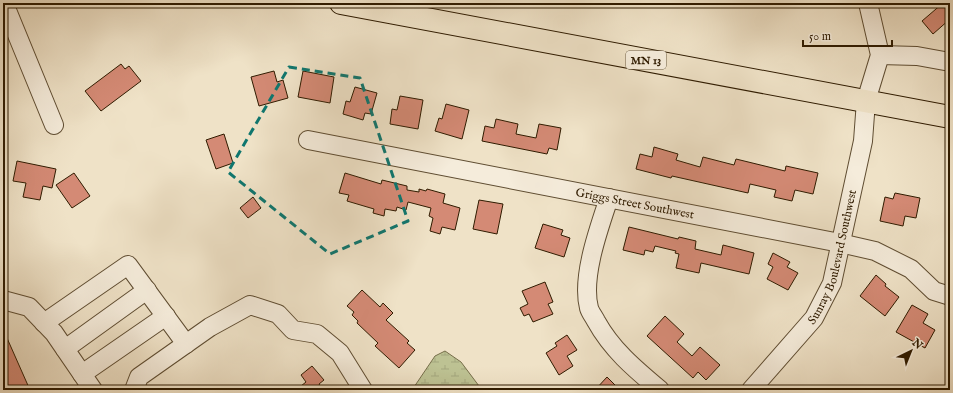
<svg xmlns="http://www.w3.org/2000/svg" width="953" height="393" font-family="'IM FELL English',serif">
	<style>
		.wetland { fill: url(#wetland-marsh); stroke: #766e4a }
		.building { fill: #d48a75; stroke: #2f1b00 }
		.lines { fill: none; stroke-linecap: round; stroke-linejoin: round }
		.minor-casing { stroke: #5f4d32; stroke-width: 20 }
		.major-casing { stroke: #2f1b00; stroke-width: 24 }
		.minor { stroke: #f5ecdb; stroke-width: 18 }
		.major { stroke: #efe2c7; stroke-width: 22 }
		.marked { fill: none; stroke: #0f766e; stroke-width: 3; stroke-dasharray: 8 5; stroke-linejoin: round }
		.labels { text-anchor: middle; stroke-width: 3; stroke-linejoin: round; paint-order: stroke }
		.shield { fill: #f5ecdb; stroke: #6a5a42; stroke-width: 1 }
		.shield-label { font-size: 11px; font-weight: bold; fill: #2f1b00 }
		.street-label { font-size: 12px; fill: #2f1b00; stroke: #f5ecdb }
	</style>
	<defs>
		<pattern id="wetland-marsh" width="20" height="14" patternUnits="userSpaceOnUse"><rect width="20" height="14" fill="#bdc293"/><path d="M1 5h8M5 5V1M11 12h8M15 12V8" fill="none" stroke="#a3a67d"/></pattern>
	</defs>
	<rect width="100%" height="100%" fill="#efe2c7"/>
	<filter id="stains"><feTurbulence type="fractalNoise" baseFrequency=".005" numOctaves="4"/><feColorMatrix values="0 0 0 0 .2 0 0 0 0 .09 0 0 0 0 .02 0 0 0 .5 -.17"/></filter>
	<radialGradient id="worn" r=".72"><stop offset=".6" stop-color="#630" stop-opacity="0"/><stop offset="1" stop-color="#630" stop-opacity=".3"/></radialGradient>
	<polygon class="wetland" points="445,351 461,362 482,390 412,390 435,356"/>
	<g class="building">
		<polygon points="943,3 950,3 950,19 933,34 922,21"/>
		<polygon points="121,64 125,69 129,66 141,81 101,111 85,91"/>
		<polygon points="274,71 277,82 283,80 288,98 259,106 251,77"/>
		<polygon points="303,71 334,77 330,103 298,97"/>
		<polygon points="355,87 377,93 371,114 365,113 363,120 343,114 346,101 350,102"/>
		<polygon points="400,96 423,100 418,129 390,124 392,109 397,110"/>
		<polygon points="446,104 469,110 462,139 435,131 439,118 442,119"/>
		<polygon points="496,119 518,124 516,134 536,138 539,124 561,128 557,150 549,148 547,154 482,141 485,126 494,128"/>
		<polygon points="224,134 233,163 216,169 206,140"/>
		<polygon points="654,147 678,154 676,160 700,167 703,157 734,165 736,159 785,171 786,166 818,173 813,194 795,190 792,201 774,197 776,190 750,184 748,193 672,176 671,178 636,169 640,154 652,157"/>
		<polygon points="17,161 56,169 52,188 43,186 40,200 23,197 26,183 13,181"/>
		<polygon points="74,173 90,196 72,208 56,185"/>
		<polygon points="345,173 381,184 382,180 407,186 407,190 419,192 419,189 426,191 427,189 445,194 443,203 460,208 455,230 442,227 440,234 430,231 433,218 429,216 431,208 408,202 406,210 397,207 396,211 385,209 384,216 373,213 374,209 347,201 349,195 339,193"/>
		<polygon points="895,193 920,198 916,218 905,216 903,226 880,221 885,197 893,199"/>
		<polygon points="253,197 261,208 248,218 240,208"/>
		<polygon points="479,200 503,204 497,234 473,229"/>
		<polygon points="543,224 563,230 561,235 570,238 564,257 535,248"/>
		<polygon points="629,227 678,239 679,237 696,241 695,249 721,255 723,245 754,253 749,274 701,263 699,273 676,268 679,254 675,253 676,251 655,246 653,252 645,250 644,255 623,250"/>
		<polygon points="773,253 790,262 787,267 798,273 788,290 767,279 773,267 768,264"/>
		<polygon points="876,275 886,284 885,286 899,297 885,316 860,296"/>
		<polygon points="545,282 553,302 548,304 553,314 533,322 529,314 524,316 520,308 528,304 522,291"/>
		<polygon points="362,290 380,307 383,303 393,313 386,320 409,341 407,343 415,350 399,368 375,346 378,343 357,323 358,321 352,315 354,312 347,306"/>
		<polygon points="912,305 928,314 923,323 935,330 925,348 896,332"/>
		<polygon points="665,316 684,334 677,342 692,356 700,347 720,365 706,380 698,372 693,378 647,336"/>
		<polygon points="3,329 30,390 3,390"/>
		<polygon points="567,335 577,350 567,356 573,366 559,375 546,353 557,346 555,343"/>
		<polygon points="312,366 324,380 319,384 323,390 296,390 306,382 301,375"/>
		<polygon points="607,377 620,390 595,390"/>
	</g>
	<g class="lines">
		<defs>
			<g id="minor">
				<polyline points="4,3 54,125"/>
				<polyline points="880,55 917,56 950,62"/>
				<path id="s1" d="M308,140L840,243L875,251L911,269L934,291L950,296"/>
				<path d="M609,198C599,228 581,277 589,308C590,312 594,317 596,321C612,350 635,369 660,390"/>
				<polyline points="3,300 29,307 54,333 93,390"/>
				<polyline points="44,323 128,265 186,344"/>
				<polyline points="65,349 147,290"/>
				<polyline points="82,374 166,316"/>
				<polyline points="134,390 139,377 210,327 250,305 278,314 293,330 317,334 340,353 363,390"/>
				<path id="s2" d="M751,390L814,318L832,283L863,141L866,101L880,55L868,3"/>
			</g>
			<polyline id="major" points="341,3 950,117"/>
		</defs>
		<use href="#minor" class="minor-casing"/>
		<use href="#major" class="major-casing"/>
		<use href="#minor" class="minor"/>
		<use href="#major" class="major"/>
	</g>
	<path class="marked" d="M289,67L360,78L408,221L330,254L228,172Z"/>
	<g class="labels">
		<rect class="shield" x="626" y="51" width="40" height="18" rx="3"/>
		<g class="shield-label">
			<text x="646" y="64">MN 13</text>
		</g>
		<g class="street-label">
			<text dy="4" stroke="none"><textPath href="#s1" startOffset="333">Griggs Street Southwest</textPath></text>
			<text dy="4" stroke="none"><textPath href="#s2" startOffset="160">Sunray Boulevard Southwest</textPath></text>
		</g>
	</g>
	<rect width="953" height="393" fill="none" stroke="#efe2c7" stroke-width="16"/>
	<rect x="4" y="4" width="945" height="385" fill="none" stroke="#2f1b00" stroke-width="2"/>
	<rect x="8" y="8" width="937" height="377" fill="none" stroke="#2f1b00"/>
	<g transform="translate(911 351) rotate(43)" stroke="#f5ecdb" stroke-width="3" paint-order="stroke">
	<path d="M0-3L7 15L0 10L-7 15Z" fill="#2f1b00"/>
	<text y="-6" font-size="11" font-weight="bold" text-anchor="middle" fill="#2f1b00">N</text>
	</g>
	<path d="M803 40v6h89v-6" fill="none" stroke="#2f1b00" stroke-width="2"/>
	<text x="809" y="40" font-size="12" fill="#2f1b00" stroke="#f5ecdb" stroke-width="3" paint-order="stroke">50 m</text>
	<rect width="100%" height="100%" filter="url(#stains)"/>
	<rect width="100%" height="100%" fill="url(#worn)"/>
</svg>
